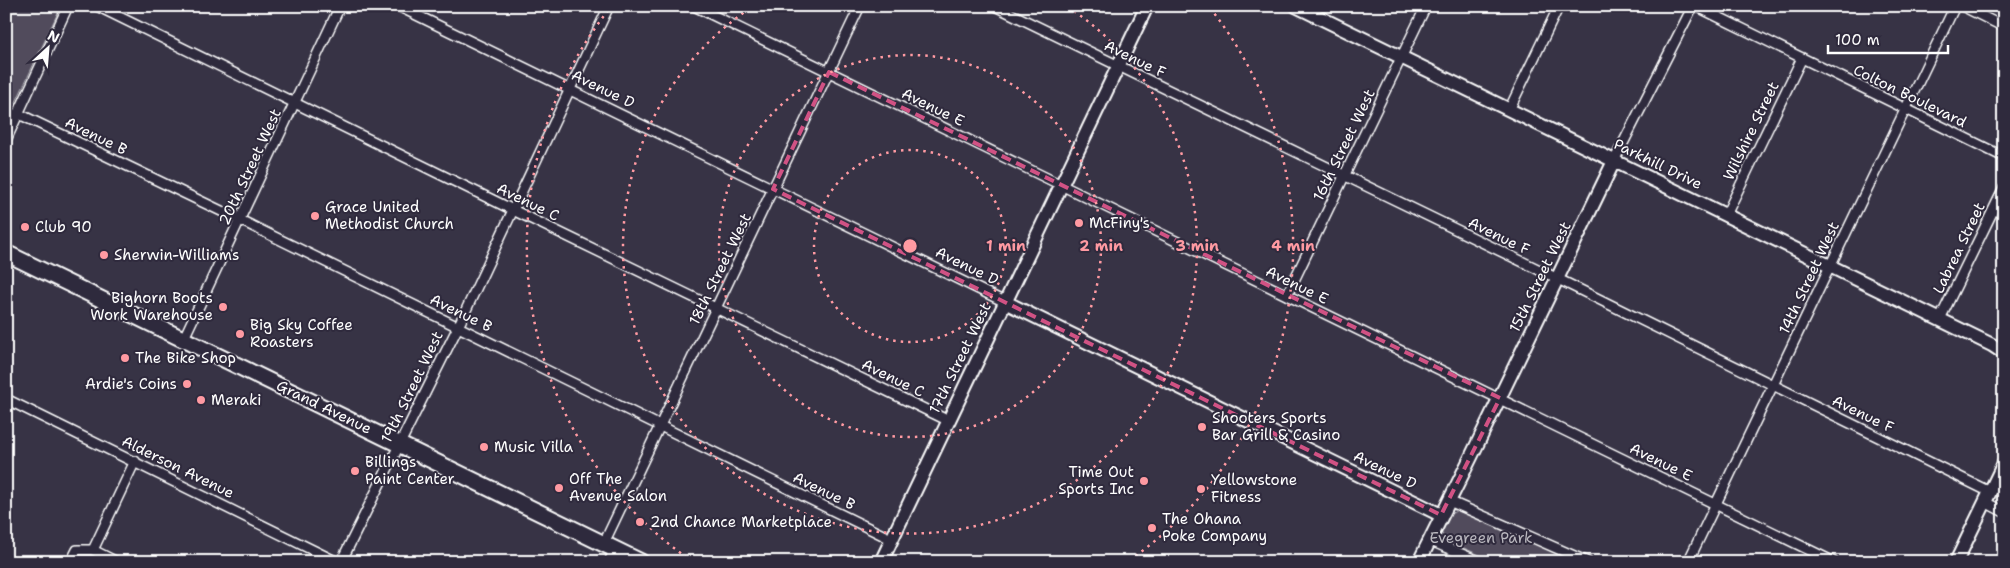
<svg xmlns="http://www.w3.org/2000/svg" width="2010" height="568" font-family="'Shantell Sans',sans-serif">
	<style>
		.green { fill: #514c5c; stroke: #a8a6ae }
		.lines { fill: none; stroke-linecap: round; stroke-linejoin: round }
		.street-casing { stroke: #fff; stroke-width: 12 }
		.secondary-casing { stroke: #fff; stroke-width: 16 }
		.primary-casing { stroke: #fff; stroke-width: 19 }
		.street { stroke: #2f2a3d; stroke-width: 9 }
		.secondary { stroke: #2f2a3d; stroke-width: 12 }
		.primary { stroke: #2f2a3d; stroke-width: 15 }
		.marked { fill: none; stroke: #d15284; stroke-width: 4; stroke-dasharray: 10 6; stroke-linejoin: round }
		.ring { fill: none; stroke: #ff9aa2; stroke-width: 2.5; stroke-dasharray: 2.5 5 }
		.poi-dot { fill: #ff9aa2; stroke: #2f2a3d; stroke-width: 2 }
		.labels { text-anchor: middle; stroke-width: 4; stroke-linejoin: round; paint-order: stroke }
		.street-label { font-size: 15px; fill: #fff; stroke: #2f2a3d }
		.poi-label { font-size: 15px; fill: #fff; stroke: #2f2a3d; text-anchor: start }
		.park-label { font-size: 15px; fill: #b9b7be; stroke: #2f2a3d }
		.centre { fill: #ff9aa2; stroke: #2f2a3d; stroke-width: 2.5 }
		.ring-label { font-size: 15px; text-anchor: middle; font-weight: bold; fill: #ff9aa2; stroke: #2f2a3d; stroke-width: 4; stroke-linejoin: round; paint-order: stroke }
	</style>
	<rect width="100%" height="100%" fill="#373345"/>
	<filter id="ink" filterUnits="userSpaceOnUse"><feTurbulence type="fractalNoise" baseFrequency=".02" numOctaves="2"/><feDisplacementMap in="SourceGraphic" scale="10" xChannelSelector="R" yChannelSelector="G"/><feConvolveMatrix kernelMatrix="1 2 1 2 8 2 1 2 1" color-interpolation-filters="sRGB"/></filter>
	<g filter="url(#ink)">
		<g class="green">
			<polygon points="6,6 61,6 6,123"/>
			<polygon points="1457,510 1577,562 1496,562 1443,539 1444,537 1441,532 1451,512 1453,513"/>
		</g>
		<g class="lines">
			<defs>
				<g id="street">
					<polyline points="97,6 513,210 947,420"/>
					<polyline points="398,6 1005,302"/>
					<polyline points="694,6 1834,562"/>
					<polyline points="995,6 1556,278 1990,492"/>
					<polyline points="1696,6 2004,157"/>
					<polyline points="1962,6 2004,27"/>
					<polyline points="1509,110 1559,6"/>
					<polyline points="17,113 240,220 891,539"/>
					<polyline points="6,140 68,6"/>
					<polyline points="1614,161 1693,6"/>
					<polyline points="1726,215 1802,58"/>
					<polyline points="1287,295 1426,6"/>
					<polyline points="1940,319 2004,188"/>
					<polyline points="184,338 340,6"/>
					<polyline points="6,399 337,562"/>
					<polyline points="1449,501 1588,562"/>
					<polyline points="1985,502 2004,512"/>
					<polyline points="1429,540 1480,562"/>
					<polyline points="604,543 860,6"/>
					<polyline points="93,550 117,562"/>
					<polyline points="71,562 77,550 93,550 135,461"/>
					<polyline points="341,562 458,327 609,6"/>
					<polyline points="609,562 615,549"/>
					<polyline points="1688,562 1955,6"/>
				</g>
				<g id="secondary">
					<polyline points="1296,6 1992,345 2004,353"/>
					<polyline points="1005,302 1441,515"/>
					<polyline points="881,562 1147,6"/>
					<polyline points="1419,562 1471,457 1614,161"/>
					<polyline points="1956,562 2004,463"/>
				</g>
				<polyline id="primary" points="6,253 641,562"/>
			</defs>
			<use href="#street" class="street-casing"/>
			<use href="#secondary" class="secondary-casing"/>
			<use href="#primary" class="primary-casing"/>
			<use href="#street" class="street"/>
			<use href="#secondary" class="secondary"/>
			<use href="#primary" class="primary"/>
		</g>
	</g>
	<path class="marked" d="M829,72L1500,398L1441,515L773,189Z"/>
	<g class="ring">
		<circle cx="910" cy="246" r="96"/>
		<circle cx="910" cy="246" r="191"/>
		<path d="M1068 7A287 287 0 1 1 752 7"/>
		<path d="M693 562A383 383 0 0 1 610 8M1210 8A383 383 0 0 1 1127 562"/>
	</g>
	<g class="poi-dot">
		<circle cx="315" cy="216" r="5"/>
		<circle cx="1079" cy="223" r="5"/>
		<circle cx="25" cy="227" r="5"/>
		<circle cx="104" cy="255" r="5"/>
		<circle cx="223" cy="307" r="5"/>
		<circle cx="240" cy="334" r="5"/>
		<circle cx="125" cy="358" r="5"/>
		<circle cx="187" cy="384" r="5"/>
		<circle cx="201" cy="400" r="5"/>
		<circle cx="1202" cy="427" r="5"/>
		<circle cx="484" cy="447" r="5"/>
		<circle cx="355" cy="471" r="5"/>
		<circle cx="1144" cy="481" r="5"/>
		<circle cx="559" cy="488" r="5"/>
		<circle cx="1201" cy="489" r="5"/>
		<circle cx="640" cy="522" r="5"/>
		<circle cx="1152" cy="528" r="5"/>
	</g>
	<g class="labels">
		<g class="street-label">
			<text transform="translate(1135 59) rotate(26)" y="5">Avenue F</text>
			<text transform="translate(603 89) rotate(26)" y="5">Avenue D</text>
			<text transform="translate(1910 96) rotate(26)" y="5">Colton Boulevard</text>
			<text transform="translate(933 107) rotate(26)" y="5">Avenue E</text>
			<text transform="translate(1751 131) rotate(-64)" y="5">Wilshire Street</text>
			<text transform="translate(96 136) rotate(26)" y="5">Avenue B</text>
			<text transform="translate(1344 145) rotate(-64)" y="5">16th Street West</text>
			<text transform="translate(1658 164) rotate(26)" y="5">Parkhill Drive</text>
			<text transform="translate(250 167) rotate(-65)" y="5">20th Street West</text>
			<text transform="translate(528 202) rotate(26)" y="5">Avenue C</text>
			<text transform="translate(1499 236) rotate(26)" y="5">Avenue F</text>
			<text transform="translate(1959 248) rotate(-64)" y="5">Labrea Street</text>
			<text transform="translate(967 266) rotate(26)" y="5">Avenue D</text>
			<text transform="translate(720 269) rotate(-64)" y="5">18th Street West</text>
			<text transform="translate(1540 277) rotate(-64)" y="5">15th Street West</text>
			<text transform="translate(1809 278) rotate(-65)" y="5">14th Street West</text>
			<text transform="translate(1297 285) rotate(26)" y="5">Avenue E</text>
			<text transform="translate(461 313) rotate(26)" y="5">Avenue B</text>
			<text transform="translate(960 358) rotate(-64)" y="5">17th Street West</text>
			<text transform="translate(893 378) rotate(26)" y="5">Avenue C</text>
			<text transform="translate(412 387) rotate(-64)" y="5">19th Street West</text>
			<text transform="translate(324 407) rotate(26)" y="5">Grand Avenue</text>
			<text transform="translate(1863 414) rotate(26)" y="5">Avenue F</text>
			<text transform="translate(1661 462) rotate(26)" y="5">Avenue E</text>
			<text transform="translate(178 467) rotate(26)" y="5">Alderson Avenue</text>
			<text transform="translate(1385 470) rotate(26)" y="5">Avenue D</text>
			<text transform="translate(824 491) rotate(26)" y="5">Avenue B</text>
		</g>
		<g class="poi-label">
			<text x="325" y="212">Grace United<tspan x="325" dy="17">Methodist Church</tspan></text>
			<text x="1089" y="228">McFiny's</text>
			<text x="35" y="232">Club 90</text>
			<text x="114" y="260">Sherwin-Williams</text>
			<text x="213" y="303" text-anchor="end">Bighorn Boots<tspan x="213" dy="17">Work Warehouse</tspan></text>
			<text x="250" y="330">Big Sky Coffee<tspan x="250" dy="17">Roasters</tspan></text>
			<text x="135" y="363">The Bike Shop</text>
			<text x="177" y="389" text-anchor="end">Ardie's Coins</text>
			<text x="211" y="405">Meraki</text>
			<text x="1212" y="423">Shooters Sports<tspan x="1212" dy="17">Bar Grill &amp; Casino</tspan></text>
			<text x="494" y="452">Music Villa</text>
			<text x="365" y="467">Billings<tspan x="365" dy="17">Paint Center</tspan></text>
			<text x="1134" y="477" text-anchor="end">Time Out<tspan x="1134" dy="17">Sports Inc</tspan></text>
			<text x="569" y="484">Off The<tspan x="569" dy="17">Avenue Salon</tspan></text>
			<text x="1211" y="485">Yellowstone<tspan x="1211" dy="17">Fitness</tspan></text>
			<text x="1162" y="524">The Ohana<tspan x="1162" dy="17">Poke Company</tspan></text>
			<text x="650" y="527">2nd Chance Marketplace</text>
		</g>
		<g class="park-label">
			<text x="1481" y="543">Evegreen Park</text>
		</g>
	</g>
	<circle cx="910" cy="246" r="8" class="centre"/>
	<g class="ring-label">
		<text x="1006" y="251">1 min</text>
		<text x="1101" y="251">2 min</text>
		<text x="1197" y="251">3 min</text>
		<text x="1293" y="251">4 min</text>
	</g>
	<rect width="2010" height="568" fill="none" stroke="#2f2a3d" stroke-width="25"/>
	<rect x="12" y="12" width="1985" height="543" fill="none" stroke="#fff" stroke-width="2" filter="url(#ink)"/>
	<g transform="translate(48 48) rotate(26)" stroke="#2f2a3d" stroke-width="4" paint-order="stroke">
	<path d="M0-4L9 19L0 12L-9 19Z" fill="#ffffff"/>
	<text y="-8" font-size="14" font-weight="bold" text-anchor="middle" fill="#ffffff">N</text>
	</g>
	<path d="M1828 45v8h120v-8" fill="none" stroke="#ffffff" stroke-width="2.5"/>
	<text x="1835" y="45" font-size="15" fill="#ffffff" stroke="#2f2a3d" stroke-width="4" paint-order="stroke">100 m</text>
</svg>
